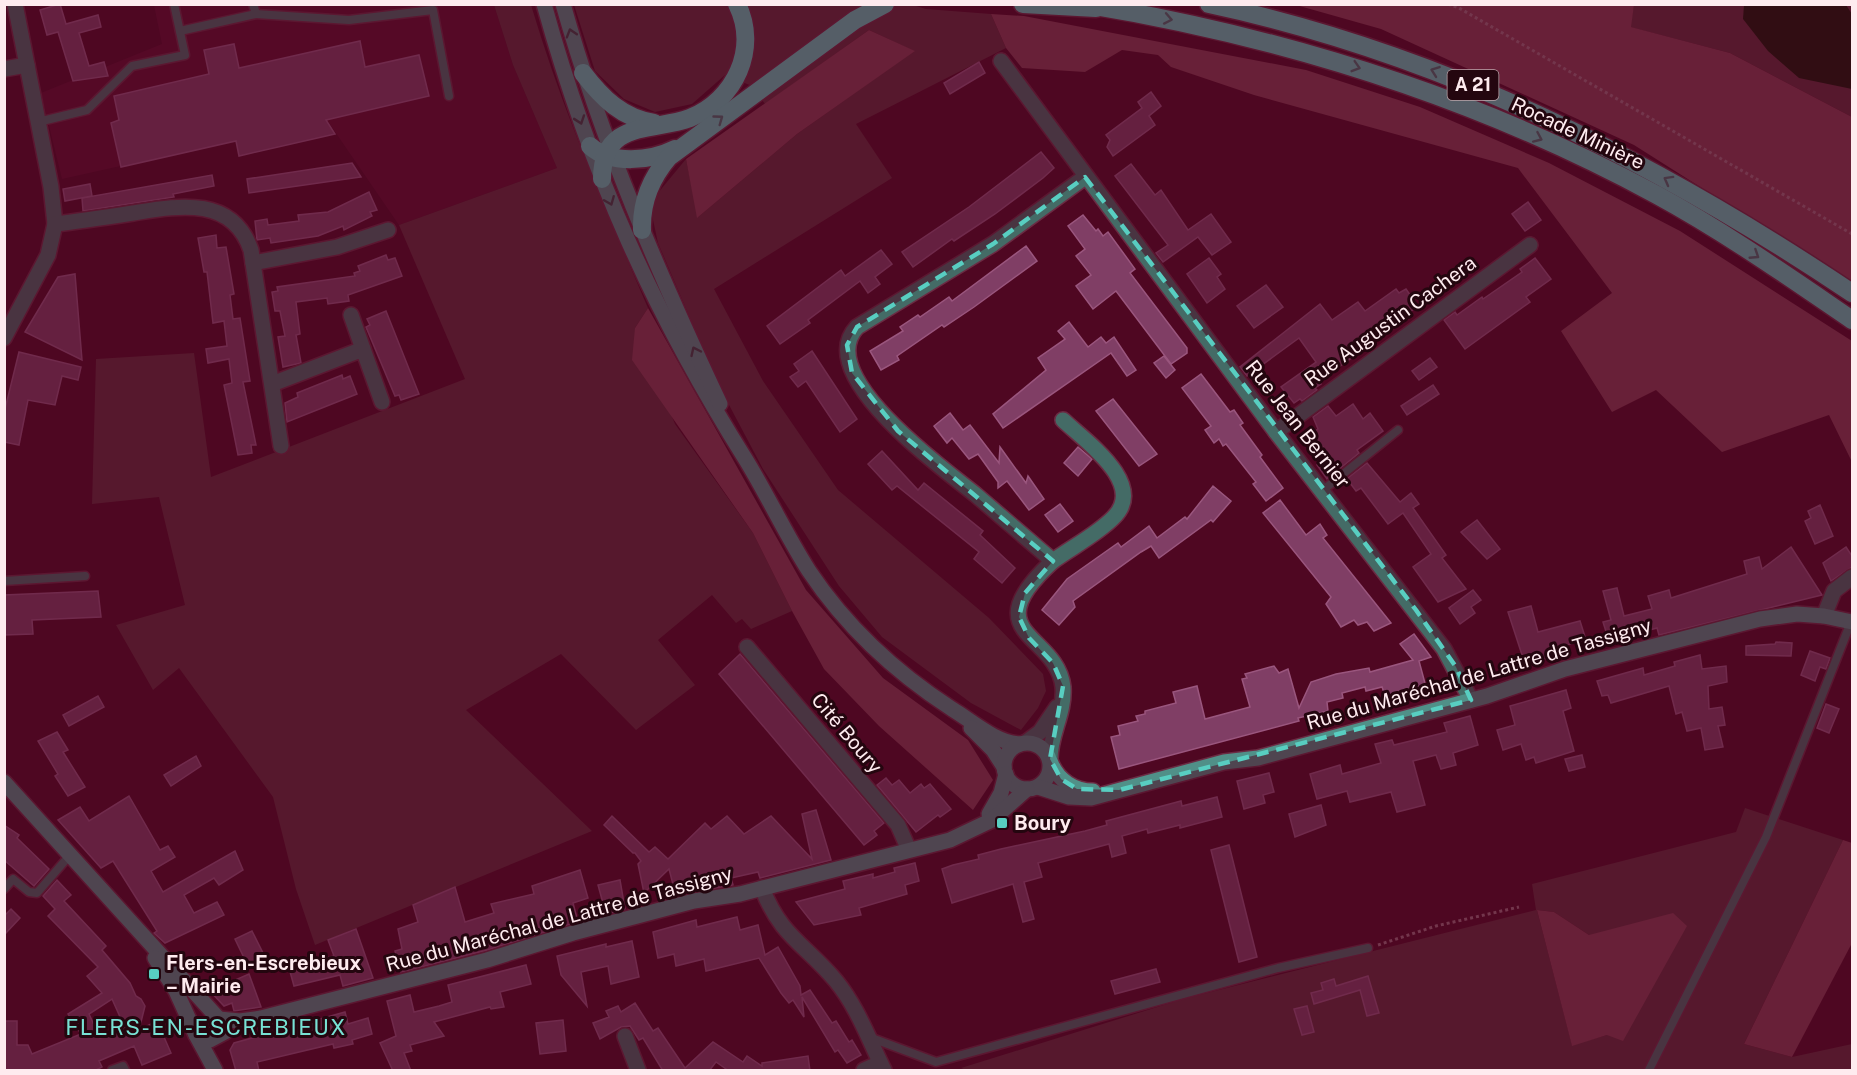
<svg xmlns="http://www.w3.org/2000/svg" width="1857" height="1075" font-family="'Public Sans',sans-serif">
	<style>
		.built { fill: #5d0d2c }
		.green { fill: #602d3a; fill-rule: evenodd }
		.forest { fill: #873f52 }
		.water { fill: #0e1502 }
		.building { fill: #803e65; stroke: #9a567e; stroke-width: 1.5; fill-rule: evenodd }
		.lines { fill: none; stroke-linecap: round; stroke-linejoin: round }
		.lane-casing { stroke: #6b2b43; stroke-width: 11 }
		.street-casing { stroke: #6b2b43; stroke-width: 18 }
		.secondary-casing { stroke: #6b2b43; stroke-width: 18 }
		.highway-casing { stroke: #6b2b43; stroke-width: 21 }
		.path { stroke: #9f6f7f; stroke-width: 3; stroke-dasharray: 3 3; stroke-linecap: butt }
		.lane { stroke: #446b66; stroke-width: 8 }
		.street { stroke: #446b66; stroke-width: 15 }
		.secondary { stroke: #509088; stroke-width: 15 }
		.highway { stroke: #5dc7ba; stroke-width: 18 }
		.oneway { stroke: #43706d }
		.oneway2 { stroke: #384445 }
		.marked { fill: none; stroke: #58cec1; stroke-width: 4.5; stroke-dasharray: 12 8; stroke-linejoin: round }
		.poi-dot { fill: #58cec1; stroke: #24060f; stroke-width: 2 }
		.labels { text-anchor: middle; stroke-width: 6; stroke-linejoin: round; paint-order: stroke }
		.shield { fill: #24060f; stroke: #bda6ac; stroke-width: 1.5 }
		.shield-label { font-size: 18px; font-weight: bold; fill: #feebef }
		.street-label { font-size: 20px; fill: #feebef; stroke: #24060f }
		.poi-label { font-size: 20px; font-weight: bold; fill: #feebef; stroke: #24060f; text-anchor: start }
		.quarter-label { font-size: 22px; letter-spacing: 1.5px; fill: #78e1d4; stroke: #24060f }
	</style>
	<rect width="100%" height="100%" fill="#4f0722"/>
	<polygon class="built" points="154,5 494,5 513,65 557,168 399,225 327,120 62,179 41,93 162,44"/>
	<g class="green">
		<polygon points="909,4 926,9 991,14 1006,48 856,124 892,178 714,289 763,381 838,490 989,618 1043,674 1046,691 1038,708 1021,730 971,703 882,637 839,586 763,469 719,386 658,243 652,215 657,194 686,159 698,217 797,134 914,51 869,30 765,104 752,86 725,75 692,104 655,112 624,99 595,71 574,5"/>
		<path d="M494,5H531C562,109 605,208 648,308L635,328L675,424L753,533L792,611L751,629L742,619L736,623L712,595L658,640L695,685L636,730L561,654L466,710L592,831L315,945L296,889L273,797L179,668L153,690L116,625L185,605L159,497L92,504L96,359L194,353L211,477L465,379L399,225L557,168L513,65Z"/>
		<polygon points="1634,5 1852,5 1852,117 1730,53 1630,27"/>
		<path d="M1745,808L1843,840L1744,1044L1792,1057L1852,1044V1070H966L961,1068L1183,999L1536,910L1532,884L1736,832ZM1537,910L1554,912L1589,935L1607,1035L1572,1045Z"/>
	</g>
	<g class="forest">
		<polygon points="1296,5 1634,5 1631,27 1730,53 1852,117 1852,283 1634,145 1381,29"/>
		<polygon points="991,14 1024,16 1306,70 1420,107 1549,163 1680,231 1852,341 1852,462 1829,415 1722,452 1656,390 1612,412 1561,331 1612,293 1518,168 1254,95 1171,67 1158,55 1122,50 1085,72 1022,68 1006,48"/>
		<polygon points="869,30 915,51 797,134 697,218 686,159"/>
		<polygon points="648,308 806,590 883,678 968,740 993,780 973,810 879,726 824,669 792,611 753,533 632,360 635,328"/>
		<polygon points="1843,840 1852,843 1852,943 1792,1057 1744,1044"/>
		<polygon points="1537,910 1554,912 1589,935 1673,913 1687,926 1623,1041 1607,1035 1572,1046"/>
	</g>
	<polygon class="water" points="1744,5 1846,5 1852,14 1852,89 1799,78 1768,51 1743,19"/>
	<g class="building">
		<polygon points="60,4 66,24 98,15 101,27 79,33 89,66 104,62 108,76 73,81 58,32 47,35 40,10"/>
		<polygon points="360,41 365,67 419,55 429,96 326,120 335,134 239,156 236,141 121,167 111,123 119,120 114,96 209,74 204,50 234,44 239,68"/>
		<polygon points="979,62 985,73 950,94 944,83"/>
		<polygon points="1151,92 1161,106 1149,116 1155,125 1113,156 1107,147 1110,140 1106,135 1142,108 1138,102"/>
		<polygon points="1041,152 1054,168 1043,178 995,214 954,241 952,239 913,267 902,252 969,207"/>
		<polygon points="352,163 361,177 249,193 247,179"/>
		<polygon points="1131,164 1155,195 1161,190 1188,230 1211,214 1231,242 1212,255 1198,237 1163,262 1156,253 1168,245 1115,176"/>
		<polygon points="212,175 214,186 173,194 174,197 83,211 82,198"/>
		<polygon points="90,184 92,196 65,201 63,189"/>
		<polygon points="369,192 377,210 370,212 372,216 344,230 343,226 318,236 271,243 270,238 257,240 255,221 267,219 268,225 299,221 298,215 328,212"/>
		<polygon points="1528,202 1541,220 1525,231 1512,214"/>
		<polygon points="1083,215 1096,231 1098,229 1103,236 1108,232 1135,269 1130,273 1187,348 1187,353 1171,364 1116,291 1093,309 1076,286 1091,275 1076,256 1085,249 1068,226"/>
		<polygon points="216,235 217,248 226,247 234,294 230,295 233,319 240,318 250,381 243,382 256,445 251,445 252,453 238,455 224,385 232,383 229,359 208,363 206,349 227,346 224,321 213,323 207,272 204,272 198,238"/>
		<polygon points="1026,246 1037,261 974,307 944,327 942,325 897,356 899,360 881,370 870,351 903,331 900,327 918,315 920,317 949,297 952,301"/>
		<polygon points="881,250 892,264 875,277 880,284 868,293 860,281 808,320 810,323 780,344 767,326 841,270 845,276"/>
		<polygon points="386,255 388,260 395,258 402,276 348,295 349,301 328,304 327,298 296,302 300,334 296,335 301,363 283,367 278,337 285,336 280,311 275,311 272,292 278,291 277,287 355,276 354,273 360,271 358,266"/>
		<polygon points="1209,258 1221,274 1217,277 1225,289 1207,303 1187,274"/>
		<polygon points="1535,258 1551,279 1526,297 1530,302 1465,349 1444,320 1455,312 1457,315 1482,297 1483,299 1522,272 1520,269"/>
		<polygon points="75,274 82,360 25,332 58,277"/>
		<polygon points="1266,285 1283,307 1254,328 1237,306"/>
		<polygon points="1396,289 1399,293 1406,289 1418,306 1396,322 1392,316 1364,337 1370,345 1319,381 1321,384 1315,388 1317,390 1302,401 1300,399 1294,403 1281,387 1316,362 1299,338 1247,376 1240,367 1320,304 1332,320 1358,302 1365,311"/>
		<polygon points="386,311 419,394 401,400 399,395 395,396 366,327 370,325 367,319"/>
		<polygon points="1069,322 1088,347 1101,337 1106,343 1114,337 1136,370 1127,376 1111,353 1003,428 993,414 1046,370 1038,358 1065,339 1058,331"/>
		<polygon points="812,351 857,419 840,432 806,381 798,387 790,377 799,371 794,364"/>
		<polygon points="19,352 81,367 78,380 62,376 55,405 28,400 19,445 4,442 4,413"/>
		<polygon points="1164,356 1175,370 1166,378 1154,363"/>
		<polygon points="1430,358 1437,367 1419,380 1412,371"/>
		<polygon points="1201,374 1230,412 1234,410 1243,423 1240,425 1262,455 1260,457 1283,488 1266,501 1253,484 1256,482 1226,444 1223,446 1219,439 1214,443 1205,430 1211,426 1182,388"/>
		<polygon points="342,375 343,379 350,376 357,394 287,422 285,403 298,397 297,393"/>
		<polygon points="1433,385 1439,394 1407,415 1401,406"/>
		<polygon points="1113,399 1157,454 1139,466 1096,411"/>
		<polygon points="1353,404 1363,419 1370,413 1383,431 1357,450 1359,453 1327,479 1317,465 1326,459 1319,450 1323,447 1312,433 1318,429 1313,417 1328,406 1336,416"/>
		<polygon points="950,413 963,430 970,425 999,463 1000,447 1026,483 1028,476 1044,499 1029,510 1007,481 998,488 998,482 978,454 969,459 952,438 947,443 934,426"/>
		<polygon points="1078,447 1092,459 1078,476 1064,463"/>
		<polygon points="882,451 918,490 924,483 983,531 980,535 1015,568 1002,583 974,559 979,552 897,486 892,490 868,464"/>
		<polygon points="1367,463 1400,502 1411,493 1419,504 1413,508 1446,555 1442,558 1466,589 1438,602 1413,567 1431,554 1403,513 1388,524 1361,488 1356,491 1350,483 1347,485 1344,481"/>
		<polygon points="1213,486 1231,501 1213,522 1211,520 1159,558 1151,546 1141,552 1073,601 1075,607 1059,625 1042,610 1067,579 1118,543 1121,547 1149,526 1157,538 1185,517 1187,519"/>
		<polygon points="1280,500 1306,535 1320,524 1327,535 1323,538 1391,623 1374,631 1367,622 1358,625 1354,620 1341,627 1326,604 1331,597 1263,513"/>
		<polygon points="1060,504 1073,521 1058,532 1045,515"/>
		<polygon points="1820,505 1833,536 1815,544 1805,521 1811,518 1808,511"/>
		<polygon points="1477,520 1500,549 1487,559 1461,532"/>
		<polygon points="1791,547 1822,595 1659,635 1657,628 1609,641 1603,622 1611,620 1603,591 1617,588 1624,616 1652,609 1648,596 1669,590 1671,598 1747,574 1744,561 1759,557 1762,569"/>
		<polygon points="1846,547 1852,556 1852,567 1831,581 1823,563"/>
		<polygon points="1473,590 1481,600 1471,607 1475,613 1460,624 1449,608"/>
		<polygon points="98,591 101,617 32,620 33,634 4,635 4,595"/>
		<polygon points="1531,606 1538,632 1580,621 1586,640 1551,649 1553,657 1525,664 1508,612"/>
		<polygon points="1414,634 1431,657 1419,661 1426,687 1386,698 1382,687 1366,691 1365,687 1342,693 1343,698 1327,702 1328,711 1298,718 1299,721 1119,769 1111,737 1120,735 1118,726 1138,721 1136,716 1145,714 1145,711 1176,703 1173,692 1197,686 1205,719 1250,707 1242,679 1247,678 1245,674 1274,666 1279,673 1288,669 1299,708 1311,682 1336,674 1369,668 1370,672 1413,660 1400,644"/>
		<polygon points="1776,642 1792,643 1791,656 1746,655 1746,646 1775,644"/>
		<polygon points="1810,651 1830,658 1826,669 1820,667 1815,681 1801,675"/>
		<polygon points="740,654 884,823 874,831 877,835 864,845 719,674"/>
		<polygon points="1700,655 1702,669 1726,666 1727,682 1708,686 1709,709 1722,707 1725,725 1718,726 1723,747 1705,750 1701,728 1687,731 1682,712 1676,714 1669,686 1611,703 1608,695 1602,696 1597,681 1643,668 1644,675 1675,666 1674,662"/>
		<polygon points="1566,690 1571,708 1563,711 1574,751 1536,763 1534,757 1526,760 1521,744 1503,750 1497,730 1515,725 1510,706"/>
		<polygon points="98,696 104,707 69,726 63,715"/>
		<polygon points="1826,704 1839,709 1829,733 1817,728"/>
		<polygon points="1470,716 1478,745 1453,753 1456,765 1441,769 1436,755 1413,761 1425,805 1397,812 1391,792 1350,802 1347,791 1317,799 1310,774 1340,765 1342,774 1381,763 1375,744 1392,740 1394,745 1447,732 1444,723"/>
		<polygon points="57,732 68,750 63,752 85,787 68,796 55,776 58,774 38,741"/>
		<polygon points="1582,755 1585,767 1569,771 1565,759"/>
		<polygon points="196,756 201,766 171,786 164,775"/>
		<polygon points="1269,773 1274,792 1263,795 1265,803 1244,809 1237,781"/>
		<polygon points="886,778 892,785 899,780 910,793 921,784 924,788 930,784 951,809 940,817 938,815 916,832 877,785"/>
		<polygon points="129,796 160,850 168,846 175,857 151,871 163,892 235,851 243,870 219,885 214,878 184,895 194,913 217,902 224,915 165,943 154,933 157,931 113,861 101,868 58,820 80,807 89,821"/>
		<polygon points="1217,797 1222,817 1180,828 1180,825 1148,833 1147,829 1122,836 1126,853 1112,857 1109,844 1038,863 1042,877 1024,882 1034,919 1023,922 1013,884 952,903 942,869 953,865 979,859 978,855 1001,849 1085,831 1107,825 1106,821 1181,801 1182,806"/>
		<polygon points="1321,805 1326,825 1295,837 1289,814"/>
		<polygon points="816,810 831,860 760,878 758,872 731,878 733,885 676,896 669,869 644,893 638,864 641,861 635,853 633,853 604,825 612,816 649,852 655,847 668,859 705,823 711,829 727,816 744,834 771,816 812,859 802,814"/>
		<polygon points="4,825 19,835 17,838 49,869 34,886 4,860"/>
		<polygon points="1229,845 1257,957 1239,962 1211,850"/>
		<polygon points="915,863 919,881 905,885 907,894 859,908 861,915 814,925 796,902 845,889 843,881 873,874 873,878 895,872 894,868"/>
		<polygon points="580,870 588,898 573,903 578,922 484,951 401,972 395,951 402,949 398,929 418,922 413,905 455,887 465,922 494,913 491,904 534,894 532,886"/>
		<path d="M57,880L71,895L64,901L106,946L102,950L130,983L136,996L141,999L145,1006L139,1030L157,1021L171,1053L142,1065L134,1046L99,1061L102,1067L94,1071H4V1021H17V1045H28L32,1054L81,1034L68,1014L102,993L87,976L98,967L48,916L55,909L43,896ZM112,999L125,1028L100,1038L89,1014Z"/>
		<polygon points="620,880 625,909 606,914 598,885"/>
		<polygon points="11,909 20,918 4,935 4,916"/>
		<polygon points="737,917 740,930 758,925 765,955 778,947 800,986 801,995 810,990 832,1023 836,1021 849,1042 852,1040 861,1055 847,1063 838,1050 835,1052 802,997 804,1017 793,1000 789,1003 781,993 759,958 706,971 704,959 676,966 674,954 658,958 653,932 696,920 697,927"/>
		<polygon points="356,929 373,978 343,986 340,975 294,986 289,968 334,956 328,940"/>
		<polygon points="252,931 265,957 248,966 235,939"/>
		<polygon points="632,941 639,977 611,984 608,966 581,972 587,1006 561,975 557,956 606,944 606,947"/>
		<polygon points="526,965 531,984 500,992 504,1007 491,1009 490,1007 434,1022 444,1036 410,1045 412,1051 404,1053 411,1071 393,1071 380,1043 396,1036 387,1001 410,995 414,1012 439,1006 452,1002 448,985"/>
		<polygon points="1156,969 1160,982 1115,994 1111,981"/>
		<polygon points="249,974 261,1007 234,1011 232,1003 224,1006 210,991"/>
		<polygon points="1368,976 1379,1013 1367,1016 1360,990 1314,1004 1311,993 1323,990 1321,983 1334,979 1336,986"/>
		<polygon points="635,1003 653,1031 658,1028 685,1068 713,1042 743,1062 747,1056 762,1066 762,1063 808,1056 810,1071 729,1071 716,1062 709,1071 663,1071 643,1038 639,1040 630,1026 621,1027 600,1039 593,1023 609,1017 606,1011 618,1006 621,1012"/>
		<polygon points="1307,1006 1314,1032 1302,1035 1294,1009"/>
		<polygon points="345,1012 348,1024 368,1018 372,1034 352,1040 353,1044 334,1048 333,1044 257,1062 259,1071 236,1071 230,1050 234,1043"/>
		<polygon points="563,1020 566,1051 540,1054 536,1023"/>
	</g>
	<g class="lines">
		<defs>
			<g id="lane">
				<polyline points="256,14 349,20 433,10 449,96"/>
				<polyline points="180,31 256,14 253,4"/>
				<polyline points="38,122 87,110 132,66 185,55 174,4"/>
				<polyline points="1322,491 1398,430"/>
				<polyline points="4,581 85,576"/>
				<polyline points="4,889 13,879 29,892 37,893 70,855"/>
				<polyline points="869,1037 936,1062 1278,968 1368,948"/>
				<polyline points="112,1070 123,1066 125,1070"/>
				<polyline points="1649,1070 1766,837 1851,622"/>
			</g>
			<g id="street">
				<polyline points="15,4 51,187 55,224"/>
				<polyline points="1001,61 1276,432 1444,649 1471,700"/>
				<polyline points="4,69 27,65"/>
				<polyline points="253,263 337,247 388,230"/>
				<polyline points="351,315 363,349"/>
				<path d="M4,338L48,255L55,224C81,221 107,217 133,213C177,206 232,195 251,250L281,446"/>
				<polyline points="272,384 363,349 382,402"/>
				<polyline points="1276,432 1530,245"/>
				<path d="M1053,561C1072,547 1096,535 1113,518C1148,484 1085,441 1063,420"/>
				<polyline points="1824,616 1834,591 1852,577"/>
				<polyline points="747,647 898,825 909,850"/>
				<polyline points="1025,743 1040,732 1057,707"/>
				<path d="M1050,759C1050,734 1065,713 1063,687C1057,633 972,635 1053,561C1027,539 1002,517 976,495C944,469 812,375 857,327L993,244L1085,177"/>
				<path d="M762,888C781,937 805,944 836,981C858,1008 869,1040 884,1070"/>
				<polyline points="625,1036 638,1070"/>
				<polyline points="864,1070 880,1063"/>
			</g>
			<g id="secondary">
				<path d="M544,4C590,171 654,314 746,460C768,496 786,535 809,571C847,628 895,672 952,709C972,721 996,743 1020,744"/>
				<path d="M563,4C602,143 659,274 720,404"/>
				<polyline points="971,728 993,750 1004,767"/>
				<circle cx="1027" cy="766" r="23"/>
				<path d="M1051,763C1058,780 1074,791 1093,791"/>
				<polyline points="4,782 217,1017 220,1027 217,1035"/>
				<polyline points="1038,787 1069,797 1091,798 1224,762 1258,758 1487,696 1565,669 1760,619 1797,614 1824,616 1852,622"/>
				<polyline points="989,814 1001,793 1006,774"/>
				<polyline points="155,958 176,991 196,1035 210,1040 225,1032"/>
				<polyline points="219,1019 240,1021 261,1018 487,960 573,933 694,901 740,894 950,840 992,820 1027,789"/>
				<polyline points="196,1035 215,1070"/>
			</g>
			<g id="highway">
				<polyline points="1023,4 1096,8"/>
				<path d="M1084,4C1285,37 1478,98 1657,195C1725,232 1789,277 1852,320"/>
				<path d="M1209,4C1443,54 1655,161 1852,293"/>
				<path d="M583,73C602,98 622,118 654,123"/>
				<path d="M590,146C611,165 651,161 675,149"/>
				<path d="M602,179C602,119 653,132 690,118C735,100 759,49 737,4"/>
				<path d="M642,230C641,201 651,178 669,157L855,20L885,4"/>
			</g>
		</defs>
		<use href="#lane" class="lane-casing"/>
		<use href="#street" class="street-casing"/>
		<use href="#secondary" class="secondary-casing"/>
		<use href="#highway" class="highway-casing"/>
		<g class="path">
			<polyline points="1448,4 1459,8 1852,234"/>
			<polyline points="1378,945 1436,926 1519,907"/>
		</g>
		<use href="#lane" class="lane"/>
		<use href="#street" class="street"/>
		<use href="#secondary" class="secondary"/>
		<use href="#highway" class="highway"/>
	</g>
	<defs><path id="oneway-chevron" d="M-2-3.5L2.5 0L-2 3.5" fill="none" stroke-width="1.6" stroke-linecap="round" stroke-linejoin="round" transform="scale(1.5)"/></defs>
	<g class="oneway">
		<use href="#oneway-chevron" transform="translate(1168 19) rotate(11)"/>
		<use href="#oneway-chevron" transform="translate(1356 67) rotate(17)"/>
		<use href="#oneway-chevron" transform="translate(1435 71) rotate(-160)"/>
		<use href="#oneway-chevron" transform="translate(719 119) rotate(-36)"/>
		<use href="#oneway-chevron" transform="translate(1538 138) rotate(24)"/>
		<use href="#oneway-chevron" transform="translate(1668 180) rotate(-151)"/>
		<use href="#oneway-chevron" transform="translate(1755 255) rotate(33)"/>
	</g>
	<g class="oneway2">
		<use href="#oneway-chevron" transform="translate(571 33) rotate(-107)"/>
		<use href="#oneway-chevron" transform="translate(580 120) rotate(71)"/>
		<use href="#oneway-chevron" transform="translate(610 201) rotate(68)"/>
		<use href="#oneway-chevron" transform="translate(695 351) rotate(-115)"/>
	</g>
	<path d="M0 0H1857V1075H0ZM1085,177L1416,610L1456,667L1471,700L1119,790L1077,789L1061,779L1050,759L1063,686L1053,663L1029,638L1019,617L1025,593L1053,561L898,431L852,373L847,345L857,327L993,244Z" fill="#4f0722" fill-opacity=".55" fill-rule="evenodd"/>
	<path class="marked" d="M1085,177L1416,610L1456,667L1471,700L1119,790L1077,789L1061,779L1050,759L1063,686L1053,663L1029,638L1019,617L1025,593L1053,561L898,431L852,373L847,345L857,327L993,244Z"/>
	<g class="poi-dot">
		<rect x="996" y="817" width="12" height="12" rx="3"/>
		<rect x="148" y="968" width="12" height="12" rx="3"/>
	</g>
	<g class="labels">
		<rect class="shield" x="1447.5" y="70" width="51" height="30" rx="4.5"/>
		<g class="shield-label">
			<text x="1473" y="91">A 21</text>
		</g>
		<g class="street-label">
			<text transform="translate(1578 133) rotate(25)" y="7">Rocade Minière</text>
			<text transform="translate(1390 321) rotate(-36)" y="7">Rue Augustin Cachera</text>
			<text transform="translate(1298 424) rotate(52)" y="7">Rue Jean Bernier</text>
			<text transform="translate(1479 674) rotate(-16)" y="7">Rue du Maréchal de Lattre de Tassigny</text>
			<text transform="translate(847 733) rotate(50)" y="7">Cité Boury</text>
			<text transform="translate(559 919) rotate(-15)" y="7">Rue du Maréchal de Lattre de Tassigny</text>
		</g>
		<g class="poi-label">
			<text x="1014" y="830">Boury</text>
			<text x="166" y="970">Flers-en-Escrebieux<tspan x="166" dy="23">– Mairie</tspan></text>
		</g>
		<g class="quarter-label">
			<text x="206" y="1035">FLERS-EN-ESCREBIEUX</text>
		</g>
	</g>
	<rect width="1857" height="1075" fill="none" stroke="#feebef" stroke-width="12"/>
</svg>
